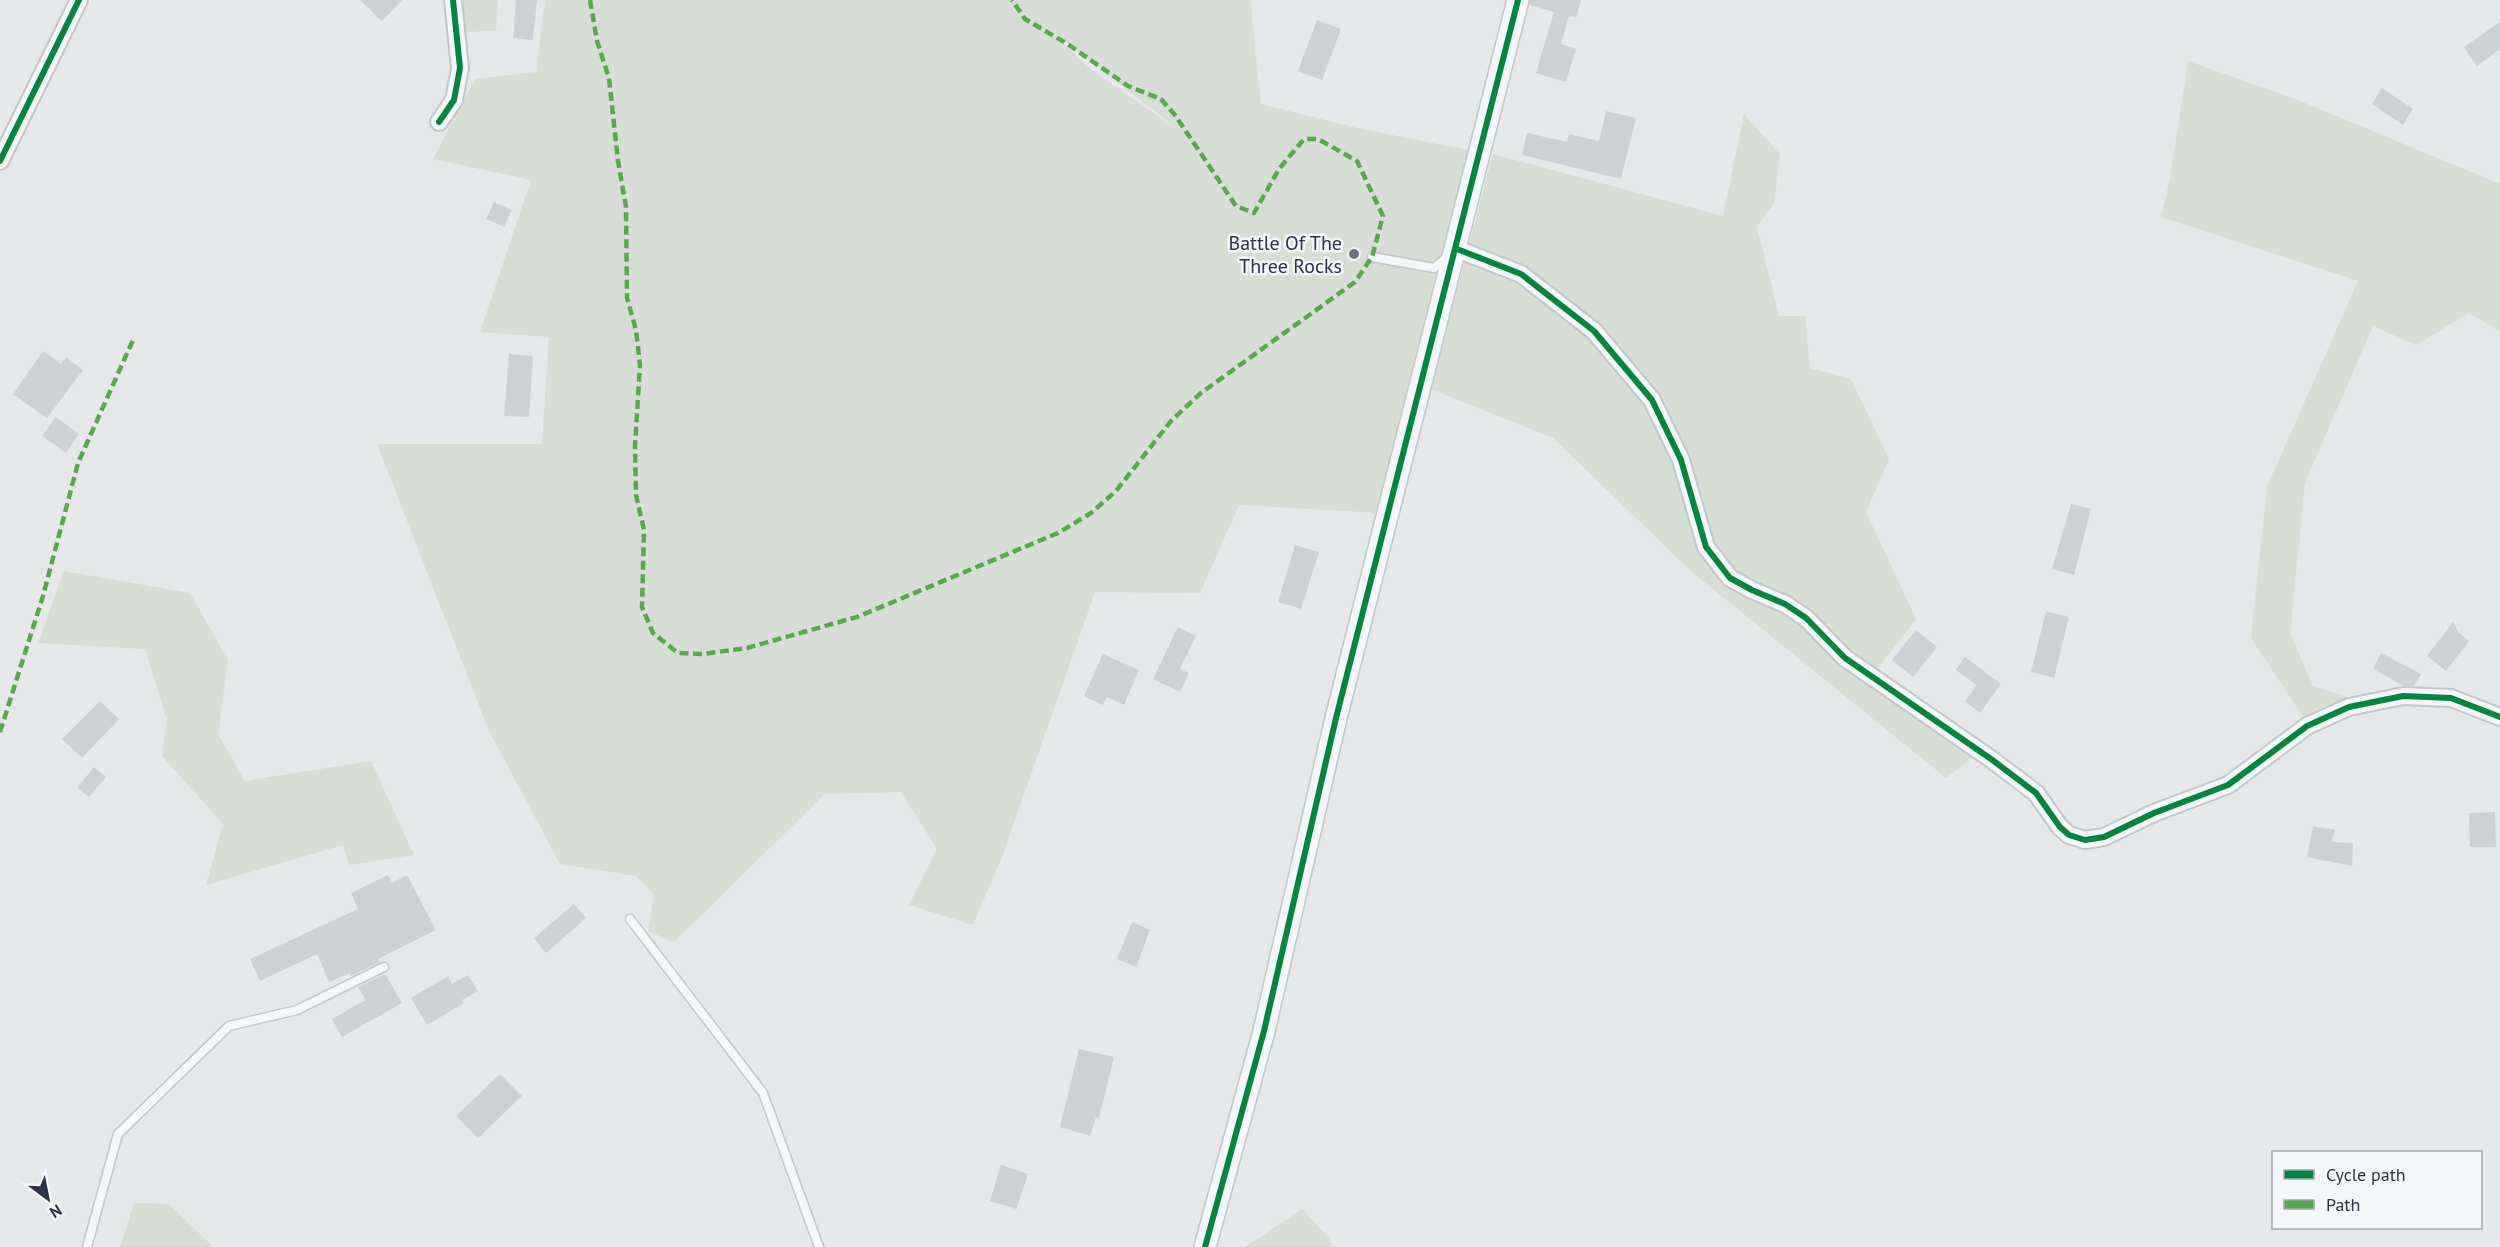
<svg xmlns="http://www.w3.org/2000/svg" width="2500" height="1247" font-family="'PT Sans',sans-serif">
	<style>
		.green { fill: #d6ded6; fill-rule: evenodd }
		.building { fill: #ced0d3 }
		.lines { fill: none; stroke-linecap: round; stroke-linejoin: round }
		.service-casing { stroke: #c4c6c8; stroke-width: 11 }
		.minor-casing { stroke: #c4c6c8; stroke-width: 20 }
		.tertiary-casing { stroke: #c4c6c8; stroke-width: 24 }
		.service { stroke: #f5f6f7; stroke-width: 8 }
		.minor { stroke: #f5f6f7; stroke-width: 16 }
		.tertiary { stroke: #f5f6f7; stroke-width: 21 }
		.quiet { stroke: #54ac47; stroke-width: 4.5; stroke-dasharray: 9 4.5; stroke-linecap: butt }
		.cycleway-casing { stroke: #f4f6f9; stroke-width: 10 }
		.cycleway { stroke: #00873e; stroke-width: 6 }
		.poi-dot { fill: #6c737f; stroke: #f4f6f9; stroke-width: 2 }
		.labels { text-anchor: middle; stroke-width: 5; stroke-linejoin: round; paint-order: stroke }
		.poi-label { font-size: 20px; fill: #2b3445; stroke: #f4f6f9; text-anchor: end }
	</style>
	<rect width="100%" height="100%" fill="#e6e8ea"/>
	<g class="green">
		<polygon points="460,0 498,0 496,31 463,32"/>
		<path d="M545,0H1250L1261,104L1357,128L1468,150L1380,513L1239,505L1200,593L1095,592L1002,857L973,925L909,905L937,849L901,792L825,794L674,942L648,931L654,894L636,876L560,864L489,731L377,444H542L549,337L480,332L531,180L433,159L475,79L536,72ZM1039,21L1181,132L1092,70Z"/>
		<polygon points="2188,61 2298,100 2500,184 2500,331 2469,313 2416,345 2373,326 2305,483 2290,633 2313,686 2354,699 2306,721 2251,638 2267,487 2358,281 2161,217 2170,179"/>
		<polygon points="1744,114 1780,154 1774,203 1757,226 1779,316 1805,316 1810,368 1851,379 1889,459 1866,512 1916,619 1875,672 1988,746 1946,778 1692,572 1553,438 1431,389 1493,154 1723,216"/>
		<polygon points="64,571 190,593 228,660 218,734 245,781 371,761 414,855 349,865 343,845 206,885 223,824 162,756 167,720 145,649 38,643"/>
		<polygon points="134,1203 169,1204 213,1247 120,1247"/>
		<polygon points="1302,1209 1329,1238 1331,1247 1245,1247"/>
	</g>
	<g class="building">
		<polygon points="360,0 402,0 382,21"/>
		<polygon points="516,0 537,0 533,40 513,38"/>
		<polygon points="1530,0 1581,0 1576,17 1569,16 1561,44 1576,49 1566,82 1536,73 1554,12 1530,5"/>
		<polygon points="1317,20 1341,29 1322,80 1298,71"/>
		<polygon points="2500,22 2500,49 2477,66 2464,47"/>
		<polygon points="2382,88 2413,109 2403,125 2372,104"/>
		<polygon points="1606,111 1636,118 1621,179 1522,155 1527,133 1567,142 1569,134 1599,141"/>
		<polygon points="494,202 512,210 504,227 486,219"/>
		<polygon points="43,351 61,364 66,357 83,370 47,418 13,394"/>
		<polygon points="509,354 533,356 529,417 504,416"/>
		<polygon points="56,417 79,434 66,453 42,436"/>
		<polygon points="2071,504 2091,509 2074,575 2052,569"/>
		<polygon points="1295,545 1319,552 1301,609 1278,602"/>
		<polygon points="2046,611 2069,617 2054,678 2031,672"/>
		<polygon points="2453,622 2459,633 2469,641 2446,671 2427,656"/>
		<polygon points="1178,627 1196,636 1180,669 1189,673 1180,692 1153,679"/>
		<polygon points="1916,630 1937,647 1913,677 1892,660"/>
		<polygon points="2381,653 2421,674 2414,686 2404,686 2373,669"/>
		<polygon points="1103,654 1139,670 1124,705 1107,697 1103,705 1084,696"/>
		<polygon points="1965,657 2001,684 1980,713 1965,701 1977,685 1956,670"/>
		<polygon points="100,701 119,719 82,758 62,739"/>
		<polygon points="94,767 106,777 89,797 77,788"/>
		<polygon points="2495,812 2496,847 2470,847 2469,813"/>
		<polygon points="2313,826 2335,830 2332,842 2353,843 2352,866 2307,857"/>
		<polygon points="388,875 392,883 407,875 436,930 378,959 380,962 351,976 350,973 329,982 317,954 260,981 250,959 358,909 351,893"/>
		<polygon points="574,904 586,918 546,953 534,938"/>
		<polygon points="1132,922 1150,930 1136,967 1117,959"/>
		<polygon points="385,974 402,1003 342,1037 332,1019 366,1000 358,987"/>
		<polygon points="468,975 478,991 462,1000 464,1003 427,1025 411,998 448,976 452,984"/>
		<polygon points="1079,1049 1114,1057 1099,1118 1096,1117 1090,1136 1060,1127"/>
		<polygon points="500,1074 522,1096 478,1138 456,1116"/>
		<polygon points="1001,1165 1028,1174 1016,1209 990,1201"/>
	</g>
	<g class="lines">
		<defs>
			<g id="service">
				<polyline points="1372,257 1434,268 1447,257"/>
				<polyline points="630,919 763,1093 819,1247"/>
				<polyline points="87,1247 118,1134 229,1026 297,1010 384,967"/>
			</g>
			<g id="minor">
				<polyline points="439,122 454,100 460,68 453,0"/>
				<polyline points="0,161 79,0"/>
				<polyline points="1457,249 1521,274 1594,331 1652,400 1681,460 1706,547 1730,578 1752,590 1785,604 1806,618 1845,658 1991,759 2036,793 2060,827 2069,835 2085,840 2104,837 2154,813 2228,785 2307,726 2349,707 2403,696 2451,698 2500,717"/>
			</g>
			<polyline id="tertiary" points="1205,1247 1264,1031 1336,718 1518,0"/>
		</defs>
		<use href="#service" class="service-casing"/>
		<use href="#minor" class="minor-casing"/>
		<use href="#tertiary" class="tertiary-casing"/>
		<use href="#service" class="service"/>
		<use href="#minor" class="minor"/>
		<use href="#tertiary" class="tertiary"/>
		<g class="quiet">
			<polyline points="590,0 597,41 609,78 618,161 626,207 627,298 636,330 640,365 635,446 636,495 644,530 642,607 653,633 678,653 702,654 747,648 857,617 1058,533 1091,513 1116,491 1171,421 1201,393 1355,282 1372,257 1383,216 1357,161 1318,139 1304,139 1279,169 1254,213 1236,206 1175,115 1161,99 1128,86 1066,43 1025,19 1012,0"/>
			<polyline points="0,732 43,596 78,463 133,340"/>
		</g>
		<defs>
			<g id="cycleway">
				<polyline points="439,122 454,100 460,68 453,0"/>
				<polyline points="0,161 79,0"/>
				<polyline points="1457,249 1521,274 1594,331 1652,400 1681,460 1706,547 1730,578 1752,590 1785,604 1806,618 1845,658 1991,759 2036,793 2060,827 2069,835 2085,840 2104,837 2154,813 2228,785 2307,726 2349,707 2403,696 2451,698 2500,717"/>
				<polyline points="1205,1247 1264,1031 1336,718 1518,0"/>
			</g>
		</defs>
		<use href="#cycleway" class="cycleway-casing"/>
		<use href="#cycleway" class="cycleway"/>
	</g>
	<circle class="poi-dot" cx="1354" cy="254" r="6"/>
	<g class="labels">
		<g class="poi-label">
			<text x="1342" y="250">Battle Of The<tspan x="1342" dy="23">Three Rocks</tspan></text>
		</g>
	</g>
	<rect x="2272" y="1151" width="210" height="78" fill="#f4f6f9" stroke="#a4a8b1" stroke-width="1.5"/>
	<rect x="2284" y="1170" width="30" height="9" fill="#00873e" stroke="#a4a8b1" stroke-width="1.5"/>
	<text x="2326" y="1181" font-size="18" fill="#2b3445">Cycle path</text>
	<rect x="2284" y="1200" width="30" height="9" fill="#54ac47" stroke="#a4a8b1" stroke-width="1.5"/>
	<text x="2326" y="1211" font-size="18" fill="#2b3445">Path</text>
	<g transform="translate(48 1199) rotate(148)" stroke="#f4f6f9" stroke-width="4.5" paint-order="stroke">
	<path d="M0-4.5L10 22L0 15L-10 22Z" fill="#2b3445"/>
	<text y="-9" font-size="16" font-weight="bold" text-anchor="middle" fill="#2b3445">N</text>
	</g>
</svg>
